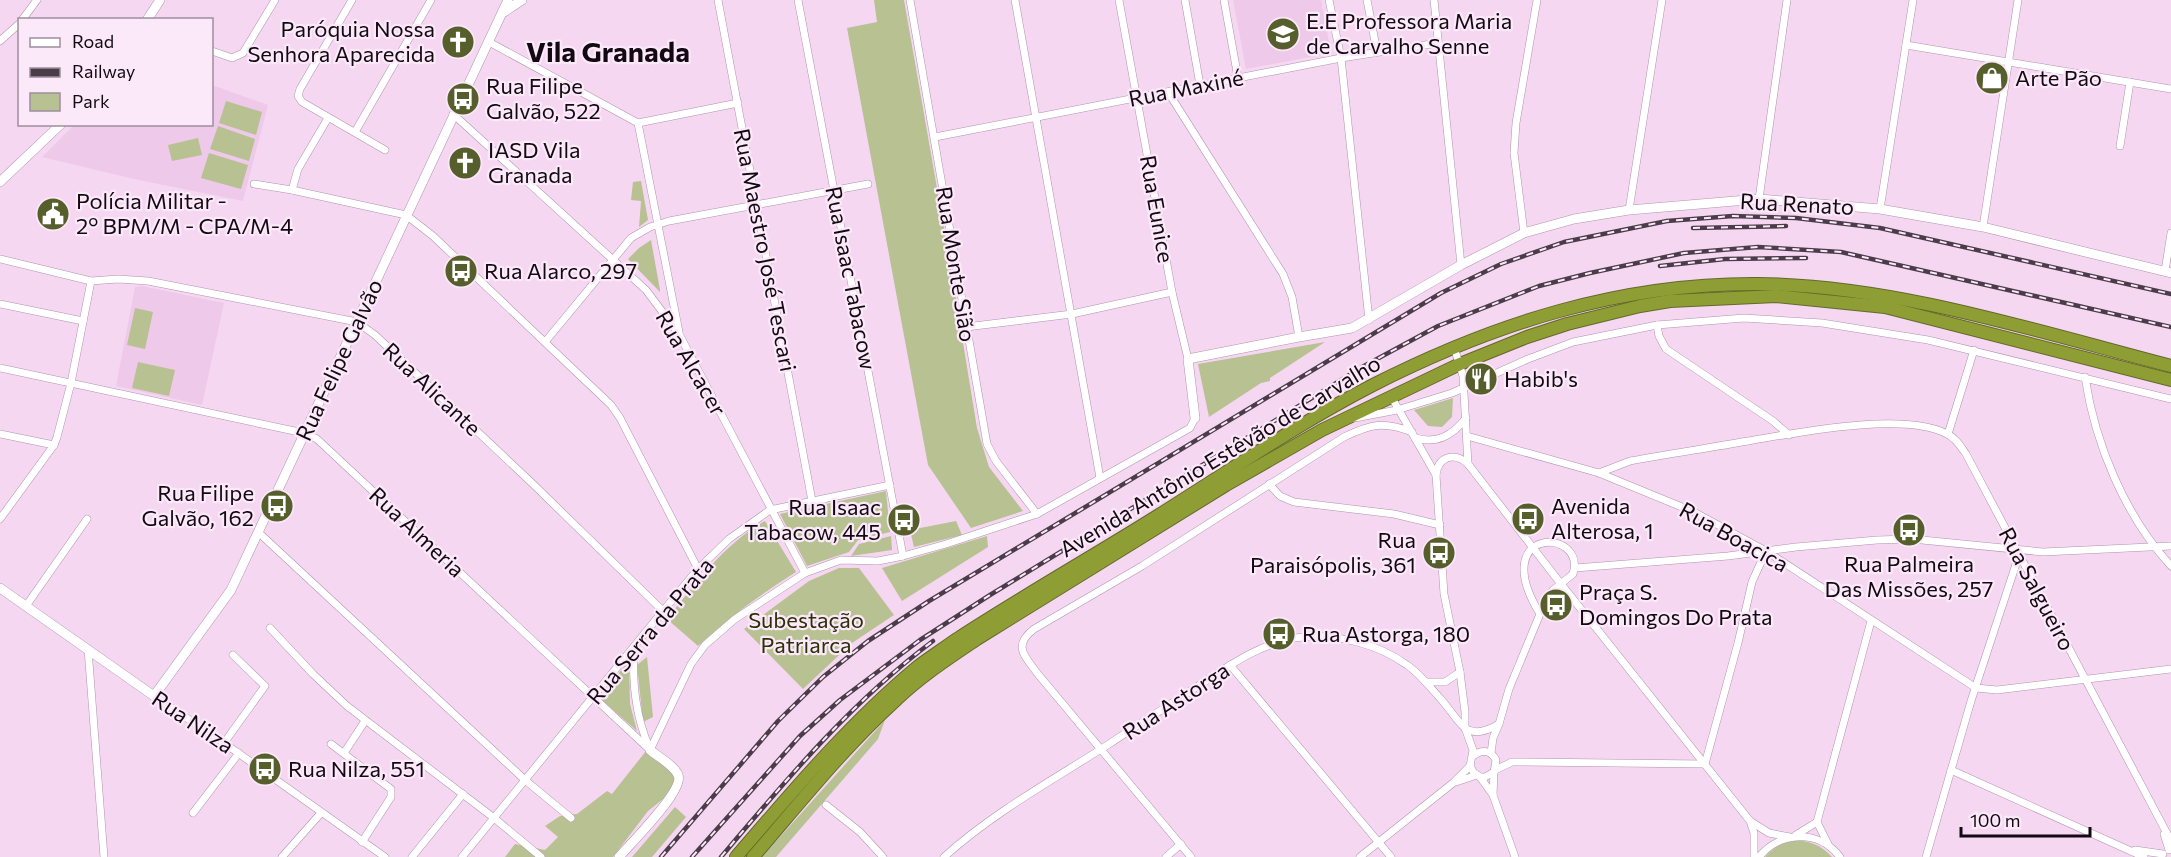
<svg xmlns="http://www.w3.org/2000/svg" width="2171" height="857" font-family="Commissioner,sans-serif">
	<style>
		.built { fill: #eec9e9 }
		.green { fill: #b8c192 }
		.lines { fill: none; stroke-linecap: round; stroke-linejoin: round }
		.street-casing { stroke: #b093ad; stroke-width: 8 }
		.secondary-casing { stroke: #b093ad; stroke-width: 10 }
		.highway-casing { stroke: #646929; stroke-width: 14 }
		.street { stroke: #fff; stroke-width: 7 }
		.secondary { stroke: #fff; stroke-width: 9 }
		.highway { stroke: #8f9d35; stroke-width: 12 }
		.rail-casing { stroke: #4b3c49; stroke-width: 4.5 }
		.rail { stroke: #fbe8f9; stroke-width: 2; stroke-dasharray: 7; stroke-linecap: butt }
		.labels { text-anchor: middle; stroke-width: 4.5; stroke-linejoin: round; paint-order: stroke }
		.poi-label { font-size: 22px; fill: #130912; stroke: #fbe8f9; text-anchor: start }
		.street-label { font-size: 22px; fill: #130912; stroke: #fbe8f9 }
		.park-label { font-size: 22px; fill: #2b3006; stroke: #fbe8f9 }
		.district-label { font-size: 28px; font-weight: bold; fill: #130912; stroke: #fbe8f9 }
	</style>
	<rect width="100%" height="100%" fill="#f6d7f2"/>
	<g class="built">
		<polygon points="1233,0 1321,0 1331,53 1246,69"/>
		<polygon points="212,85 268,105 243,201 134,179 42,157 74,125 212,124"/>
		<polygon points="142,286 224,303 202,405 116,386 135,287"/>
	</g>
	<g class="green">
		<polygon points="874,0 904,0 947,245 977,428 989,467 1023,511 971,528 928,465 847,28 877,22"/>
		<polygon points="226,101 262,112 256,135 219,123"/>
		<polygon points="218,126 255,139 249,161 210,149"/>
		<polygon points="198,138 202,155 172,161 168,145"/>
		<polygon points="209,153 248,165 241,189 201,178"/>
		<polygon points="641,181 648,220 639,227 641,201 631,200 633,182"/>
		<polygon points="651,240 660,290 660,292 628,259 639,248"/>
		<polygon points="135,308 153,312 145,349 127,345"/>
		<polygon points="1325,342 1270,378 1270,381 1261,383 1209,417 1198,364"/>
		<polygon points="138,362 175,370 169,396 132,388"/>
		<polygon points="1453,398 1452,417 1442,427 1428,426 1414,410"/>
		<polygon points="886,491 890,532 858,540 849,552 807,566 780,514"/>
		<path d="M765,521L796,572C761,594 728,618 698,646L667,619C696,583 724,544 765,521Z"/>
		<polygon points="956,521 962,535 914,547 910,530"/>
		<polygon points="891,536 892,550 851,556 859,544"/>
		<polygon points="987,536 988,547 902,601 882,568"/>
		<polygon points="839,568 859,568 894,615 852,643 803,689 744,629 809,581"/>
		<polygon points="647,657 653,717 643,722 637,665"/>
		<polygon points="629,660 630,704 637,731 603,701 601,696"/>
		<polygon points="885,720 878,739 776,857 762,857"/>
		<polygon points="646,751 675,774 673,791 648,811 613,857 505,857 515,844 545,850 558,837 545,826 560,816 577,814 607,791 612,794"/>
		<polygon points="675,807 686,817 652,857 632,857"/>
		<path d="M1795,840C1810,841 1821,845 1832,857H1765C1773,847 1782,843 1795,840Z"/>
	</g>
	<g class="lines">
		<defs>
			<g id="street">
				<polyline points="352,0 300,89 298,96 302,102 385,150"/>
				<polyline points="718,0 812,501"/>
				<polyline points="798,0 903,556"/>
				<polyline points="910,0 987,444 996,461 1037,514"/>
				<polyline points="1015,0 1100,478"/>
				<polyline points="1119,0 1172,292 1188,359"/>
				<polyline points="1185,0 1200,85"/>
				<polyline points="1224,0 1238,78"/>
				<polyline points="1329,0 1341,58 1369,320"/>
				<polyline points="1367,0 1377,52"/>
				<polyline points="1434,0 1461,265"/>
				<polyline points="22,20 37,0"/>
				<polyline points="0,41 20,23"/>
				<polyline points="489,42 638,123 738,103"/>
				<polyline points="1906,45 2171,89"/>
				<polyline points="212,51 232,58 243,53 275,0"/>
				<polyline points="1168,92 1283,274 1292,297 1299,337"/>
				<polyline points="453,114 646,290 679,334 805,573"/>
				<polyline points="638,123 679,332"/>
				<polyline points="355,132 431,0"/>
				<polyline points="935,137 1341,58 1438,43"/>
				<polyline points="2120,146 2130,82"/>
				<polyline points="254,184 292,190 406,215 433,236 611,405 620,418 698,569"/>
				<polyline points="292,190 298,169 328,118"/>
				<polyline points="1759,199 1787,0"/>
				<polyline points="1880,209 1913,0"/>
				<polyline points="1629,210 1662,0"/>
				<polyline points="1983,227 2018,0"/>
				<polyline points="1524,233 1514,153 1516,123 1537,0"/>
				<polyline points="0,259 91,281 118,279 148,281 357,322 375,335 534,485 663,611"/>
				<polyline points="2165,271 2171,233"/>
				<polyline points="0,304 83,321"/>
				<polyline points="1657,325 1659,336 1666,349 1773,421 1789,435"/>
				<polyline points="966,327 1072,314 1172,292"/>
				<polyline points="545,342 631,238 650,227 669,221 868,184"/>
				<polyline points="1454,347 1463,376 1468,464"/>
				<polyline points="0,368 304,433 317,439 650,750"/>
				<path d="M2085,377C2095,444 2125,516 2171,566"/>
				<path d="M1392,398L1436,475L1444,594L1460,672L1465,712V728L1473,750L1470,766L1474,773L1480,777H1485L1494,772L1496,760C1491,750 1482,749 1473,756"/>
				<polyline points="1355,418 1397,410 1452,393 1528,359 1573,342 1657,325 1744,318 1822,323 1928,340 2171,399"/>
				<polyline points="0,434 54,445"/>
				<polyline points="1948,434 1974,350"/>
				<polyline points="1467,436 1599,473 1694,512 1766,551 1976,688 1997,690 2171,669"/>
				<path d="M1415,438C1437,444 1452,436 1466,418"/>
				<path d="M1599,473L1630,461C1669,454 1708,448 1748,441C1796,433 1904,411 1947,434C1956,438 1961,447 1966,454L2171,841"/>
				<path d="M1436,475C1438,457 1454,451 1468,464L1561,584L1750,821L1769,833L1790,837"/>
				<polyline points="1269,484 1280,496 1294,502 1394,514 1440,525"/>
				<polyline points="0,519 54,445 57,437 71,383 91,281"/>
				<polyline points="258,532 525,780 571,818"/>
				<polyline points="1575,568 1728,556 1796,547 1877,540 1912,539 2043,552 2171,546"/>
				<polyline points="26,606 87,519"/>
				<polyline points="270,628 313,674 347,706 494,818 541,857"/>
				<path d="M634,647C632,682 635,715 649,747"/>
				<polyline points="88,649 104,857"/>
				<polyline points="1230,665 1391,857"/>
				<polyline points="1426,682 1445,682 1460,672"/>
				<polyline points="154,696 224,743 385,857"/>
				<polyline points="224,743 265,686 233,655"/>
				<polyline points="331,744 391,789 391,797 362,842"/>
				<polyline points="650,750 691,664 705,645 735,619 805,573 841,560 878,561 903,556 946,544 1037,514 1190,428 1195,418"/>
				<polyline points="344,753 365,721"/>
				<path d="M1491,753L1493,738L1499,724L1509,689L1540,614L1553,590L1573,574C1587,527 1486,526 1540,614"/>
				<polyline points="1495,770 1512,762 1522,762 1705,764 1738,643 1752,582 1766,551"/>
				<polyline points="1951,770 2144,857"/>
				<polyline points="1480,777 1493,795 1515,857"/>
				<polyline points="1456,782 1477,775"/>
				<polyline points="1493,795 1494,772"/>
				<polyline points="826,805 860,832 883,857"/>
				<polyline points="193,813 239,753"/>
				<polyline points="1751,824 1754,833 1754,857"/>
				<polyline points="2164,834 2169,850"/>
				<polyline points="1796,835 1817,822"/>
				<polyline points="1829,846 1817,822 1871,621"/>
				<polyline points="2135,850 2163,854"/>
				<polyline points="282,857 321,813"/>
				<polyline points="412,857 463,794"/>
				<polyline points="462,857 663,611 698,569 729,539 770,510 890,485"/>
				<path d="M944,857C994,812 1053,780 1109,744C1136,726 1163,709 1189,692C1224,669 1261,641 1303,637C1338,634 1378,644 1407,665C1419,673 1429,686 1439,697C1446,704 1459,724 1465,728C1476,736 1489,730 1499,724"/>
				<polyline points="1166,857 1181,844"/>
				<path d="M1191,857L1037,673C1025,656 1012,646 1034,629L1142,566L1344,437C1371,424 1383,421 1412,432"/>
				<polyline points="1360,857 1453,783 1470,766"/>
				<path d="M1759,857C1780,831 1819,829 1840,857"/>
				<polyline points="1926,857 1971,701 2019,555"/>
			</g>
			<g id="secondary">
				<polyline points="504,12 522,0"/>
				<polyline points="147,20 160,0"/>
				<polyline points="0,182 61,124"/>
				<polyline points="1195,418 1188,359 1299,337 1352,328 1461,265 1524,233 1574,219 1629,210 1759,199 1880,209 1983,227 2171,273"/>
				<polyline points="0,588 154,696 231,590 508,0"/>
				<path d="M619,857C630,844 685,790 678,775C674,765 658,757 650,750"/>
			</g>
			<g id="highway">
				<path d="M736,857C792,792 849,724 916,668C929,658 943,649 957,639C1023,596 1092,557 1159,515C1229,471 1299,423 1373,385C1495,323 1621,283 1758,284C1895,285 2039,332 2171,366"/>
				<path d="M753,857C799,804 844,747 896,700C921,676 949,658 977,639L1226,485L1322,430L1460,364L1527,337L1567,324L1640,306L1670,301L1776,296L1885,307L2171,380"/>
			</g>
		</defs>
		<use href="#street" class="street-casing"/>
		<use href="#secondary" class="secondary-casing"/>
		<use href="#highway" class="highway-casing"/>
		<use href="#street" class="street"/>
		<use href="#secondary" class="secondary"/>
		<use href="#highway" class="highway"/>
		<defs>
			<g id="rail">
				<polyline points="1693,228 1786,226"/>
				<polyline points="1660,266 1725,259 1806,258"/>
				<polyline points="661,857 778,721 823,677 868,641 929,601 1441,293 1501,264 1564,242 1667,221 1733,216 1796,218 1880,228 2171,294"/>
				<polyline points="692,857 800,736 840,700 920,640 990,595 1364,366 1438,326 1539,286 1590,273 1684,253 1758,247 1841,252 2171,327"/>
				<path d="M721,857C786,780 851,702 933,641"/>
			</g>
		</defs>
		<use href="#rail" class="rail-casing"/>
		<use href="#rail" class="rail"/>
	</g>
	<defs>
		<symbol id="school-disc" viewBox="-11 -11 22 22"><circle r="9.5" fill="#565e2c" stroke="#fbe8f9"/><path d="M0-5L7-2L0 1L-7-2ZM-4 1L0 2.5L4 1V4Q0 6-4 4Z" fill="#fff"/></symbol>
		<symbol id="church-disc" viewBox="-11 -11 22 22"><circle r="9.5" fill="#565e2c" stroke="#fbe8f9"/><path d="M-1.2-6h2.4v3.5h3.3v2.4h-3.3V6h-2.4V-.1h-3.3v-2.4h3.3Z" fill="#fff"/></symbol>
		<symbol id="shop-disc" viewBox="-11 -11 22 22"><circle r="9.5" fill="#565e2c" stroke="#fbe8f9"/><path d="M-5-2.5h2.3a2.7 3.5 0 0 1 5.4 0H5L5.5 6h-11ZM-1.5-2.5h3a1.5 2.3 0 0 0-3 0Z" fill="#fff"/></symbol>
		<symbol id="bus-disc" viewBox="-11 -11 22 22"><circle r="9.5" fill="#565e2c" stroke="#fbe8f9"/><path d="M-5-6H5V4H4V6H2V4H-2V6H-4V4H-5ZM-3.5-4V0h7V-4ZM-3.5 1.2v1.5H-2V1.2ZM2 1.2v1.5H3.5V1.2Z" fill="#fff"/></symbol>
		<symbol id="civic-disc" viewBox="-11 -11 22 22"><circle r="9.5" fill="#565e2c" stroke="#fbe8f9"/><path d="M-.6-6.5H3V-4.5H.6V-3L4-1V1h2V6H-6V1h2V-1L-.6-3ZM-1.2 2.5V6h2.4V2.5Z" fill="#fff"/></symbol>
		<symbol id="restaurant-disc" viewBox="-11 -11 22 22"><circle r="9.5" fill="#565e2c" stroke="#fbe8f9"/><path d="M-5-6h1v4h1v-4h1v4h1v-4h1v5L-1.5 .5V6h-2V.5L-5-1ZM5-6V6H3V1.5H1.5Q1.5-4 5-6Z" fill="#fff"/></symbol>
	</defs>
	<g fill-rule="evenodd">
		<use href="#school-disc" x="1264" y="15" width="38" height="38"/>
		<use href="#church-disc" x="439" y="23" width="38" height="38"/>
		<use href="#shop-disc" x="1973" y="59" width="38" height="38"/>
		<use href="#bus-disc" x="444" y="80" width="38" height="38"/>
		<use href="#church-disc" x="446" y="144" width="38" height="38"/>
		<use href="#civic-disc" x="34" y="195" width="38" height="38"/>
		<use href="#bus-disc" x="442" y="252" width="38" height="38"/>
		<use href="#restaurant-disc" x="1462" y="360" width="38" height="38"/>
		<use href="#bus-disc" x="258" y="487" width="38" height="38"/>
		<use href="#bus-disc" x="1509" y="500" width="38" height="38"/>
		<use href="#bus-disc" x="885" y="501" width="38" height="38"/>
		<use href="#bus-disc" x="1890" y="511" width="38" height="38"/>
		<use href="#bus-disc" x="1420" y="534" width="38" height="38"/>
		<use href="#bus-disc" x="1537" y="586" width="38" height="38"/>
		<use href="#bus-disc" x="1260" y="615" width="38" height="38"/>
		<use href="#bus-disc" x="246" y="750" width="38" height="38"/>
	</g>
	<g class="labels">
		<g class="poi-label">
			<text x="1306" y="29">E.E Professora Maria<tspan x="1306" dy="25">de Carvalho Senne</tspan></text>
			<text x="435" y="37" text-anchor="end">Paróquia Nossa<tspan x="435" dy="25">Senhora Aparecida</tspan></text>
			<text x="2015" y="86">Arte Pão</text>
			<text x="486" y="94">Rua Filipe<tspan x="486" dy="25">Galvão, 522</tspan></text>
			<text x="488" y="158">IASD Vila<tspan x="488" dy="25">Granada</tspan></text>
			<text x="76" y="209">Polícia Militar -<tspan x="76" dy="25">2º BPM/M - CPA/M-4</tspan></text>
			<text x="484" y="279">Rua Alarco, 297</text>
			<text x="1504" y="387">Habib's</text>
			<text x="254" y="501" text-anchor="end">Rua Filipe<tspan x="254" dy="25">Galvão, 162</tspan></text>
			<text x="1551" y="514">Avenida<tspan x="1551" dy="25">Alterosa, 1</tspan></text>
			<text x="881" y="515" text-anchor="end">Rua Isaac<tspan x="881" dy="25">Tabacow, 445</tspan></text>
			<text x="1416" y="548" text-anchor="end">Rua<tspan x="1416" dy="25">Paraisópolis, 361</tspan></text>
			<text x="1909" y="572" text-anchor="middle">Rua Palmeira<tspan x="1909" dy="25">Das Missões, 257</tspan></text>
			<text x="1579" y="600">Praça S.<tspan x="1579" dy="25">Domingos Do Prata</tspan></text>
			<text x="1302" y="642">Rua Astorga, 180</text>
			<text x="288" y="777">Rua Nilza, 551</text>
		</g>
		<g class="street-label">
			<text transform="translate(1186 88) rotate(-11)" y="8">Rua Maxiné</text>
			<text transform="translate(1797 204) rotate(3)" y="8">Rua Renato</text>
			<text transform="translate(1157 209) rotate(80)" y="8">Rua Eunice</text>
			<text transform="translate(765 250) rotate(79)" y="8">Rua Maestro José Tescari</text>
			<text transform="translate(956 264) rotate(81)" y="8">Rua Monte Sião</text>
			<text transform="translate(851 278) rotate(79)" y="8">Rua Isaac Tabacow</text>
			<text transform="translate(339 360) rotate(-65)" y="8">Rua Felipe Galvão</text>
			<text transform="translate(691 363) rotate(60)" y="8">Rua Alcacer</text>
			<text transform="translate(432 389) rotate(43)" y="8">Rua Alicante</text>
			<text transform="translate(1220 456) rotate(-31)" y="8">Avenida Antônio Estêvão de Carvalho</text>
			<text transform="translate(417 532) rotate(43)" y="8">Rua Almeria</text>
			<text transform="translate(1734 537) rotate(29)" y="8">Rua Boacica</text>
			<text transform="translate(2037 589) rotate(62)" y="8">Rua Salgueiro</text>
			<text transform="translate(650 631) rotate(-50)" y="8">Rua Serra da Prata</text>
			<text transform="translate(1176 701) rotate(-33)" y="8">Rua Astorga</text>
			<text transform="translate(193 722) rotate(34)" y="8">Rua Nilza</text>
		</g>
		<g class="park-label">
			<text x="806" y="628">Subestação<tspan x="806" dy="25">Patriarca</tspan></text>
		</g>
		<g class="district-label">
			<text x="608" y="62">Vila Granada</text>
		</g>
	</g>
	<rect x="18" y="18" width="195" height="108" fill="#fbe8f9" stroke="#9e8f9d" stroke-width="1.5"/>
	<rect x="30" y="38" width="30" height="9" fill="#ffffff" stroke="#9e8f9d" stroke-width="1.5"/>
	<text x="72" y="48" font-size="18" fill="#130912">Road</text>
	<rect x="30" y="68" width="30" height="9" fill="#4b3c49" stroke="#9e8f9d" stroke-width="1.5"/>
	<text x="72" y="78" font-size="18" fill="#130912">Railway</text>
	<rect x="30" y="93" width="30" height="18" fill="#b8c192" stroke="#9e8f9d" stroke-width="1.5"/>
	<text x="72" y="108" font-size="18" fill="#130912">Park</text>
	<path d="M1961 827v9h129v-9" fill="none" stroke="#130912" stroke-width="3"/>
	<text x="1970" y="827" font-size="18" fill="#130912" stroke="#fbe8f9" stroke-width="4.5" paint-order="stroke">100 m</text>
</svg>
